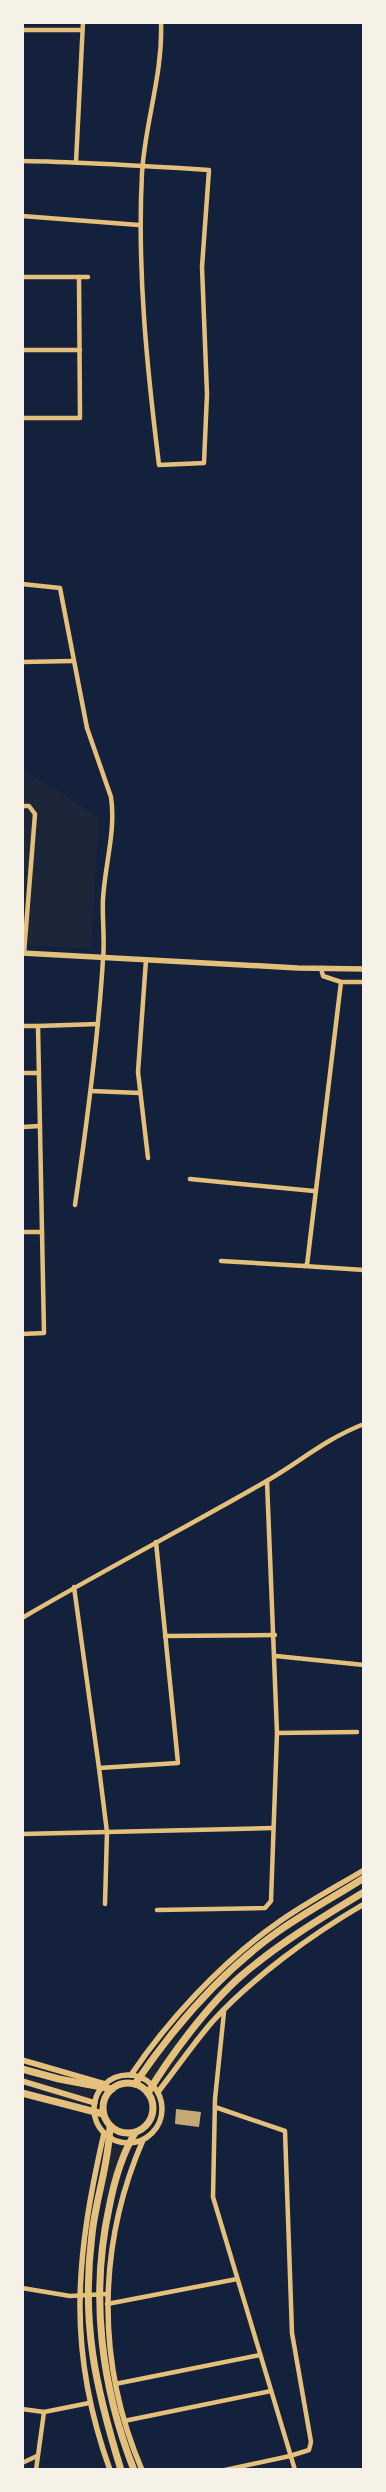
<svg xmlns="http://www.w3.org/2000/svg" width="386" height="2492" font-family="Manrope,sans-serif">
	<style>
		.green { fill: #1d2539 }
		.building { fill: #c6a872 }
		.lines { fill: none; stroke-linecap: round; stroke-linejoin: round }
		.minor { stroke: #e5c07b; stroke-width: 4.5 }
		.tertiary { stroke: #e5c07b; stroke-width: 5.5 }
		.primary { stroke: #e5c07b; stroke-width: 7 }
	</style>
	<rect width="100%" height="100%" fill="#14213d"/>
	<g class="green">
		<polygon points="22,769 99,817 91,949 23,945"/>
		<polygon points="236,1977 188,2043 162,2092 158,2093 152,2085 137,2075 179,2038"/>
		<polygon points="22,2075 63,2086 92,2089 94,2092 89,2099 87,2113 23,2081"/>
		<polygon points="106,2145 113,2148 131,2148 131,2150 108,2202 104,2202 103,2147"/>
	</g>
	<polygon class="building" points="176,2109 201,2112 199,2127 175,2124"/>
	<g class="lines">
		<g class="minor">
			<polyline points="22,30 82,30"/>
			<path d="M22,161C85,162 147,166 209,170L202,267L207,394L204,463L159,465C147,368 137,270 142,173C145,122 163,75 161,22"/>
			<polyline points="76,162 83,22"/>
			<polyline points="22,216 139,225"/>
			<polyline points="22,277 88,277"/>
			<polyline points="22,350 80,350"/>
			<polyline points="22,418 80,418 79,277"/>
			<path d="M22,584L60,588L87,728L111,797C116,831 105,864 103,899C102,919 105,939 103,959C98,1042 87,1123 75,1205"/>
			<polyline points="22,662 73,661"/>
			<polyline points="22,806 29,806 35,814 24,953"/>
			<polyline points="146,960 138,1072 148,1158"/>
			<polyline points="321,968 323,976 341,982 364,982"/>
			<polyline points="22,1026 38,1026 44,1333 22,1334"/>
			<polyline points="38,1026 98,1024"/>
			<polyline points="22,1073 39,1073"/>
			<polyline points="91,1091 140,1093"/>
			<polyline points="22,1127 40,1126"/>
			<polyline points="190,1179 314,1191"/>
			<polyline points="22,1232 42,1232"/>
			<polyline points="221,1261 304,1266 307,1265 341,982"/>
			<polyline points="304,1266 364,1270"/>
			<polyline points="74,1587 99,1768"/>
			<path d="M22,1618C102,1571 185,1528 265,1482C300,1462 325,1439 364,1424"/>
			<polyline points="165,1636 275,1635"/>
			<polyline points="276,1656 364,1665"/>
			<polyline points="277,1733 357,1732"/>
			<polyline points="22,1834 273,1828"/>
			<polyline points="105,1904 107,1832 99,1768 178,1763 156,1542"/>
			<polyline points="157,1910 265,1908 271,1901 277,1733 267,1481"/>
			<polyline points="224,2012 215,2099 213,2197 295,2470"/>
			<polyline points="215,2107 285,2131 292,2333 311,2442 309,2450 290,2456 225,2470"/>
			<polyline points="22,2288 70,2296 108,2294"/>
			<polyline points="107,2304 237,2279"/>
			<polyline points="115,2384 260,2355"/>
			<polyline points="22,2409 44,2412 89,2403"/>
			<polyline points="124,2421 271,2391"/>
			<polyline points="22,2463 37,2456"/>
			<polyline points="36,2470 44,2412"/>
		</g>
		<g class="tertiary">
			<polyline points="22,953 298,968 364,969"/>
			<polyline points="22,2060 105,2084"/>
			<path d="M131,2075C168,2020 222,1962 276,1924C304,1904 334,1888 364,1870"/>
			<circle cx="128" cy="2109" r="34"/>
			<polyline points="22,2081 95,2103"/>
			<path d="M158,2092C176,2069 193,2044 212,2022C253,1977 311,1935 364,1904"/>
			<path d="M104,2133C76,2256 66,2348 110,2470"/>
			<path d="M142,2470C96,2363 97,2246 143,2140"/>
		</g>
		<g class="primary">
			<polyline points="22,2069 59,2079 112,2089"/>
			<circle cx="128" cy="2108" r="25"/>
			<path d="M135,2084C173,2028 220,1973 276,1933C304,1913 334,1897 364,1878"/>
			<polyline points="22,2093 103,2114"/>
			<path d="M148,2093C169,2057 209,2004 241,1976C278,1944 321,1918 364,1892"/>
			<path d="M110,2126C109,2163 96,2198 92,2234C81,2322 95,2386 121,2470"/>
			<path d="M134,2470C101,2386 90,2296 109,2208C114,2182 121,2156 135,2133"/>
		</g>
	</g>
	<rect width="386" height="2492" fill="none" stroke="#f6f1e7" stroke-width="48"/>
</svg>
